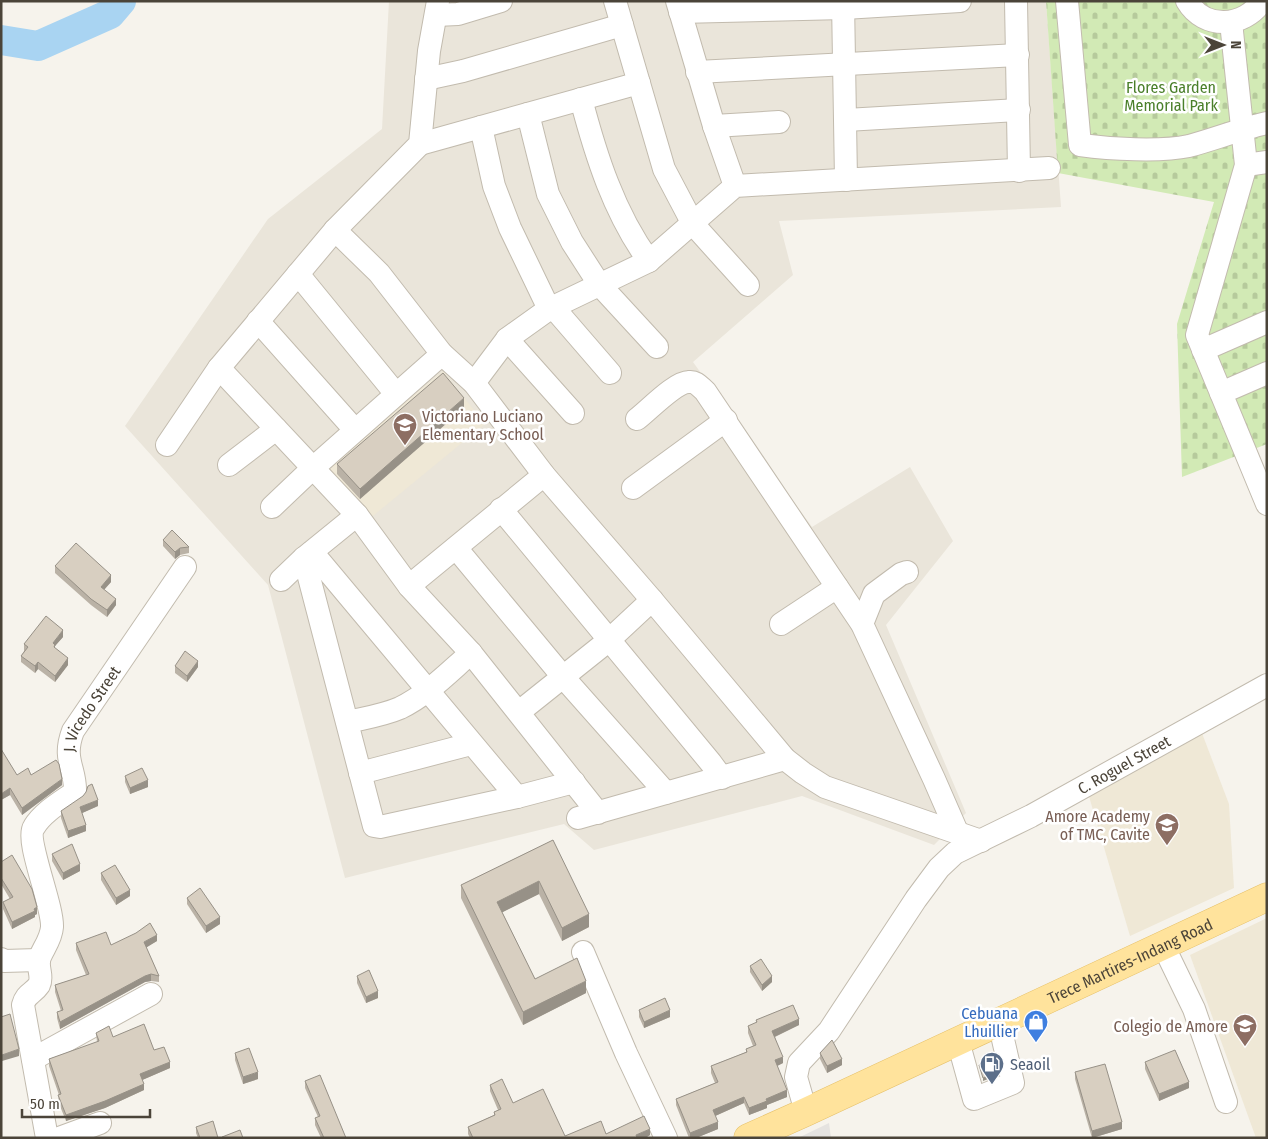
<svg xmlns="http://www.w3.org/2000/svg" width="1268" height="1139" font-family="'Fira Sans Condensed',sans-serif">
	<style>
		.residential { fill: #eae5da }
		.education { fill: #efe8d6 }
		.cemetery { fill: url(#cemetery-stones) }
		.parking { fill: #e5e3e0 }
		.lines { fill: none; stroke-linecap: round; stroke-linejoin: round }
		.river { stroke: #a9d4f2; stroke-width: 30 }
		.minor-casing { stroke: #c2bbae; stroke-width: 24 }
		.major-casing { stroke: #e6c16a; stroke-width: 29 }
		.minor { stroke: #fff; stroke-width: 22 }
		.major { stroke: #ffe39c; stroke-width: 28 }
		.wall { fill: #bab2a6 }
		.shaded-wall { fill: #979187 }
		.building { fill: #d8cfc1; stroke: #979187 }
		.labels { text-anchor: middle; stroke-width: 5; stroke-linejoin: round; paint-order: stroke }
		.park-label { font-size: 16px; fill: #4a7f2a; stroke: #fff }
		.education-label { font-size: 16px; fill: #785e54; stroke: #fff; text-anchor: end }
		.street-label { font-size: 16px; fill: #4b4439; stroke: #fff }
		.shop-label { font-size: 16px; fill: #366cbe; stroke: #fff; text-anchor: end }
		.service-label { font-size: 16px; fill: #4e5e75; stroke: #fff; text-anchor: start }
	</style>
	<defs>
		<pattern id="cemetery-stones" width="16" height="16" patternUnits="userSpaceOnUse" patternTransform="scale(1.25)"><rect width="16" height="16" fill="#d2eab5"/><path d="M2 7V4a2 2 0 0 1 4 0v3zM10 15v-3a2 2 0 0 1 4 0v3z" fill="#b6ca9c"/></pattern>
	</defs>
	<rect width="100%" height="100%" fill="#f6f3ec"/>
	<polygon class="residential" points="389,1 1046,1 1061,207 779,221 793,275 693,362 812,527 910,467 953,541 886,625 966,813 934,845 802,796 594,850 564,824 345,878 268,585 125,426 268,219 382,129"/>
	<g class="education">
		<polygon points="443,371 485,424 368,520 325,468"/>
		<polygon points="1200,728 1229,804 1234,888 1130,936 1088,793"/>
		<polygon points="1267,918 1267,1138 1256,1138 1190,955"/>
	</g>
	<polygon class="cemetery" points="1046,1 1267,1 1267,444 1182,477 1177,324 1214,202 1058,173"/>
	<polygon class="parking" points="829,1123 831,1138 798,1138"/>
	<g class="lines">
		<polyline class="river" points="1,40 38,46 110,14 121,1"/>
		<defs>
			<g id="minor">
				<polyline points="615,1 664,169 693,224 748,285"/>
				<polyline points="677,1 714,126 735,186"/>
				<polyline points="843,1 846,180"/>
				<polyline points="1016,1 1019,171"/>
				<path d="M1067,1L1080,145C1110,149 1160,152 1189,146C1215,139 1240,129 1267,123"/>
				<path d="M1187,1C1204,30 1244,28 1262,1"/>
				<polyline points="680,12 844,8 960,1"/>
				<polyline points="436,15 458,14 501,1"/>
				<polyline points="1231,22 1246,165 1197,335 1267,504"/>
				<polyline points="697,72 1018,55"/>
				<polyline points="426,79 463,71 622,25"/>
				<path d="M581,99C596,156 614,213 649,261"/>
				<polyline points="528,114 548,194 572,242 599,284 657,347"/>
				<polyline points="846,120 1019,110"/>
				<polyline points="714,126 779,122"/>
				<polyline points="481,127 494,186 510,228 549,309"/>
				<polyline points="420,144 639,83"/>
				<polyline points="1246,165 1267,162"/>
				<polyline points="335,230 379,273 442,354 474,383 544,475 652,600 785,759 803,773 825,787 981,841"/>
				<polyline points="298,274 396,394"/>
				<polyline points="553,307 610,373"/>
				<polyline points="258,321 355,430"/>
				<polyline points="507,339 573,413"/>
				<polyline points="1203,350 1267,322"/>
				<polyline points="219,368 357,515 409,586 471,653 598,813"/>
				<polyline points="474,383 507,339 549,309 649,261 735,186 1049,168"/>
				<polyline points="1221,393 1267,373"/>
				<path d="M637,419C649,410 675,382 689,382C696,381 700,387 705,391L862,624L934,779L958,834"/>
				<polyline points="167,445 219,368 335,230 420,144 429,51 438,1"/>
				<polyline points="229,465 276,429"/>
				<polyline points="633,488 726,420"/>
				<polyline points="272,507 313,468 442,354"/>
				<polyline points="501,509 711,763 722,778"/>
				<polyline points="456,548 564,678 666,793"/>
				<polyline points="312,552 517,797"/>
				<polyline points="304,558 374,826 380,827 517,797 574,782"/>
				<polyline points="281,580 304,558 357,515"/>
				<polyline points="409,586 544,475"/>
				<polyline points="781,624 837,587"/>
				<polyline points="862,624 874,594 901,574 907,572"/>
				<polyline points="519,712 608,641 652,600"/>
				<path d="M348,722C365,718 384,715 400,708C427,695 449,672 471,653"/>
				<polyline points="360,773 471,744"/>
				<polyline points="578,818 785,759"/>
				<polyline points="1163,945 1194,1009 1226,1102"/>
				<polyline points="583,952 626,1053 666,1138"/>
				<polyline points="1,959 4,961 38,960"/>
				<polyline points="958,1041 974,1099 1013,1083 999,1022"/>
				<polyline points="33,1059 151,994"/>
				<path id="s1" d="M806,1112L796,1077L799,1063L829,1031L916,899L939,868L955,853L1031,816L1267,685"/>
				<path id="s2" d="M47,1138L23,1005C26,993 33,994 39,985C43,977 38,970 39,962C39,953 51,942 52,927C53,905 25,840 34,827C43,812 61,802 75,792C76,768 62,760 73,731L185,567"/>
				<polyline points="59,1138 100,1123"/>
			</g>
			<g id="major">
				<path id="s3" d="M748,1138L806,1112L1267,897"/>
			</g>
		</defs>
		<use href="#minor" class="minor-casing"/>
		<use href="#major" class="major-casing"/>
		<use href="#minor" class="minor"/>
		<use href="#major" class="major"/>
	</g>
	<g class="wall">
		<polygon points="464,408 360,499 337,474 337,464"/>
		<polygon points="163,540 189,547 189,553 180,555 175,559 163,546"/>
		<polygon points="55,566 111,582 104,590 116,605 107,617 91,605 55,573"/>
		<polygon points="63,637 55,646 55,648 68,665 55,682 38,669 35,673 21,662 21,656 24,651 24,644"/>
		<polygon points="175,666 198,667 187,682 175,673"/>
		<polygon points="17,775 31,775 62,785 22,815 10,795 1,800"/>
		<polygon points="125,776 148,787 130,794 125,782"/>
		<polygon points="98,806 82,813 86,831 68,838 61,818 61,811"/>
		<polygon points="553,840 589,927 562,941 539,894 502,912 535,979 586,993 523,1025 461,898 461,885"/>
		<polygon points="52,854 80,871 63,880 52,861"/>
		<polygon points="1,862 37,914 35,915 35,917 12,929 3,909 3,902 10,899 1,884"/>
		<polygon points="101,873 130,896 116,905 101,880"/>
		<polygon points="187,898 220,924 206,933 187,904"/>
		<polygon points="157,941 146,947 159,976 159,982 151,981 145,982 60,1029 57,1018 57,1012 61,1011 55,992 55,985 86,975 76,950 76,943 111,945"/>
		<polygon points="750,966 772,982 762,991 750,972"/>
		<polygon points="357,976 378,998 366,1003 357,983"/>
		<polygon points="639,1010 670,1017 644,1028 639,1017"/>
		<polygon points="756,1020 799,1025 775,1037 783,1063 777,1066 787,1097 767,1105 767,1108 749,1115 744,1103 715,1116 718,1129 696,1138 689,1138 676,1105 676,1099 715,1083 711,1073 711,1066 746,1052 746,1049 753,1046 748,1033 748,1026 756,1023"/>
		<polygon points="96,1033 113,1037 154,1050 170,1068 142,1080 144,1090 105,1108 66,1121 58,1101 59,1095 49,1066 49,1059 97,1042"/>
		<polygon points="235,1053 258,1079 243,1084 235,1060"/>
		<polygon points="820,1053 842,1065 827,1073 820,1059"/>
		<polygon points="1145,1062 1189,1088 1159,1101 1145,1069"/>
		<polygon points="1075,1072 1122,1129 1092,1138 1075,1079"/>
		<polygon points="305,1081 346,1138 321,1138 315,1125 315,1118 318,1117 305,1088"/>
		<polygon points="490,1085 513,1103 565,1136 606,1134 650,1135 645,1138 470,1138 468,1134 468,1127 494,1115 494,1112 498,1110 490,1091"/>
		<polygon points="196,1127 218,1138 198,1138 196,1133"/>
	</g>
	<g class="shaded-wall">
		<polygon points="464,398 464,408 360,499 360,489"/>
		<polygon points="180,548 180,555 175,559 175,552"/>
		<polygon points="111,575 111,582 101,593 101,587"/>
		<polygon points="116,599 116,605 107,617 107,610"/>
		<polygon points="63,630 63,637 55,646 55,651 53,643"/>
		<polygon points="68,658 68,665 55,682 55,676"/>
		<polygon points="198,661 198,667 187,682 187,676"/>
		<polygon points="38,662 38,669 35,673 35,666"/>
		<polygon points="62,779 62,785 22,815 22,808"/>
		<polygon points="148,780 148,787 130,794 130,788"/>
		<polygon points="10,788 10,795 1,800 1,794"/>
		<polygon points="98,800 98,806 80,814 80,807"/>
		<polygon points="86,825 86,831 68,838 68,831"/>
		<polygon points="80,864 80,871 63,880 63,873"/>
		<polygon points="539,881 539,894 497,915 497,902"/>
		<polygon points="130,890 130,896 116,905 116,898"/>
		<polygon points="37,907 37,914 35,915 35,917 12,929 12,922"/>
		<polygon points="589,914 589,927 562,941 562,928"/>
		<polygon points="220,917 220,924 206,933 206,926"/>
		<polygon points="157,935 157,941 144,949 144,942"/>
		<polygon points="151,974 151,981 145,982 60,1029 60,1022 145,976"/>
		<polygon points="772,976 772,982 762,991 762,985"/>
		<polygon points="586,981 586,993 523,1025 523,1012"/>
		<polygon points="378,991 378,998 366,1003 366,997"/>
		<polygon points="670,1010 670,1017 644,1028 644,1022"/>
		<polygon points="799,1019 799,1025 772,1038 772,1031"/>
		<polygon points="19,1049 19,1056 2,1061 2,1055"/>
		<polygon points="783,1057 783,1063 775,1067 775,1060"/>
		<polygon points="842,1059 842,1065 827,1073 827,1066"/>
		<polygon points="170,1062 170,1068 140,1081 140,1074"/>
		<polygon points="258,1072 258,1079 243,1084 243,1077"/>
		<polygon points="998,1072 998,1075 983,1081 983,1078"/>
		<polygon points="1189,1082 1189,1088 1159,1101 1159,1094"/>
		<polygon points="144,1084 144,1090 105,1108 66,1121 66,1115"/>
		<polygon points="787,1090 787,1097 767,1105 767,1108 749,1115 749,1108 766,1099"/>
		<polygon points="744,1097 744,1103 713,1117 713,1110"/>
		<polygon points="718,1122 718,1129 696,1138 690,1138 690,1133"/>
		<polygon points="1122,1122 1122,1129 1092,1138 1092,1131"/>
		<polygon points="650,1129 650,1135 645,1138 636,1138 636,1135"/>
	</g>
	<g class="building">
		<polygon points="443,373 464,398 360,489 337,464"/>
		<polygon points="172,530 189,547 180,548 175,552 163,540"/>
		<polygon points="76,543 111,575 101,587 116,599 107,610 91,599 55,566"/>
		<polygon points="46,616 63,630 53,643 55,645 54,647 68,658 55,676 38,662 35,666 21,656 28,647 24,644"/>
		<polygon points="185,651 198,661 187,676 175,666"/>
		<polygon points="1,749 17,775 28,768 31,775 56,760 59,764 62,779 22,808 10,788 1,794"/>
		<polygon points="142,768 148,780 130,788 125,776"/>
		<polygon points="92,784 98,800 80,807 86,825 68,831 61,811 83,796 86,792 88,786"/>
		<polygon points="553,840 589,914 562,928 539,881 497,902 535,979 577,958 586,981 523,1012 461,885"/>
		<polygon points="72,844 80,864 63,873 52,854"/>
		<polygon points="12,855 32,889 37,907 34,909 35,911 12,922 3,902 13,897 1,878 1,862"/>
		<polygon points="115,865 130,890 116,898 101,873"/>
		<polygon points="200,888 220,917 206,926 187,898"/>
		<polygon points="150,923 157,935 144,942 159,976 151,974 145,976 60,1022 57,1012 63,1010 55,985 89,974 76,943 106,932 111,945 136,933"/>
		<polygon points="761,959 772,976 762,985 750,966"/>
		<polygon points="369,970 378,991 366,997 357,976"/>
		<polygon points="665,998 670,1010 644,1022 639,1010"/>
		<polygon points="793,1005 799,1019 772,1031 783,1057 775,1060 787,1090 766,1099 767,1101 749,1108 744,1097 713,1110 718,1122 690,1133 676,1099 718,1082 711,1066 747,1052 746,1049 756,1045 748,1026 757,1022 756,1020"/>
		<polygon points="10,1014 19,1049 2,1055 1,1052 1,1017"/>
		<polygon points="144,1024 154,1050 164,1047 170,1062 140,1074 144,1084 105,1101 66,1115 58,1095 61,1094 49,1059 99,1041 96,1033 109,1026 113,1037"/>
		<polygon points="832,1040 842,1059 827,1066 820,1053"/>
		<polygon points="249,1048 258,1072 243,1077 235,1053"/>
		<polygon points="1175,1050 1189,1082 1159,1094 1145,1062"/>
		<polygon points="995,1059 998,1072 983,1078 979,1065"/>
		<polygon points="1105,1064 1122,1122 1092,1131 1075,1072"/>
		<polygon points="320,1075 346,1138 324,1138 315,1118 320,1116 305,1081"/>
		<polygon points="502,1079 513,1103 543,1089 565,1136 601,1121 606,1134 644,1116 650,1129 636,1135 637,1138 473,1138 468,1127 495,1115 494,1112 501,1109 490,1085"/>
		<polygon points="213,1121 218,1138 200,1138 196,1127"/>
		<polygon points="240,1130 243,1138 222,1138 222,1137"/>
	</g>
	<defs>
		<symbol id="school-pin" viewBox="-11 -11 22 30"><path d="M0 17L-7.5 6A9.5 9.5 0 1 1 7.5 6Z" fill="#8d6e63" stroke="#fff"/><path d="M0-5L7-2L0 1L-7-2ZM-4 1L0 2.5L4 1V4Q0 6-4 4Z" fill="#fff"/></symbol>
		<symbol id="shop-pin" viewBox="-11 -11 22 30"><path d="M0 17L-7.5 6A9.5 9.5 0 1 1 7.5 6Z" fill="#3f7fe0" stroke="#fff"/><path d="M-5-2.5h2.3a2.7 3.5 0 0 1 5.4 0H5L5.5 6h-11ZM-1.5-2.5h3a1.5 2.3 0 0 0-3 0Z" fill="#fff"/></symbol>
		<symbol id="university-pin" viewBox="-11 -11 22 30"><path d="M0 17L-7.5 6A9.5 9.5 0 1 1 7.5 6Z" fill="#8d6e63" stroke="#fff"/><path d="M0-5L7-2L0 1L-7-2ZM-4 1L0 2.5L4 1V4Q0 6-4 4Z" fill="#fff"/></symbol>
		<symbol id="fuel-pin" viewBox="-11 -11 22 30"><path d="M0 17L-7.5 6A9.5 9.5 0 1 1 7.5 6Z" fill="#5c6f8a" stroke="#fff"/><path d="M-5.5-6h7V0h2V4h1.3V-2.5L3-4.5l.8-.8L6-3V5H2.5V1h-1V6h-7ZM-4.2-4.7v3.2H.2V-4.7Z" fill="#fff"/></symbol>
	</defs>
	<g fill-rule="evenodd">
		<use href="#school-pin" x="391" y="411" width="28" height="38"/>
		<use href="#school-pin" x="1153" y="811" width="28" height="38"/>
		<use href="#shop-pin" x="1022" y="1008" width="28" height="38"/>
		<use href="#university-pin" x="1231" y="1012" width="28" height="38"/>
		<use href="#fuel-pin" x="978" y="1050" width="28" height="38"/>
	</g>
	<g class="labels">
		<g class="park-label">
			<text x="1171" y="93">Flores Garden<tspan x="1171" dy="18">Memorial Park</tspan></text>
		</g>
		<g class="education-label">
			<text x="422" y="422" text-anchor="start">Victoriano Luciano<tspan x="422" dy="18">Elementary School</tspan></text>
			<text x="1150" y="822">Amore Academy<tspan x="1150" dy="18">of TMC, Cavite</tspan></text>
			<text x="1228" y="1032">Colegio de Amore</text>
		</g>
		<g class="street-label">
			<text dy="6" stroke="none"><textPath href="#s2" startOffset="469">J. Vicedo Street</textPath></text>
			<text dy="6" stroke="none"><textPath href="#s1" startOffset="504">C. Roguel Street</textPath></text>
			<text dy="6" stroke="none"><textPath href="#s3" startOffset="421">Trece Martires-Indang Road</textPath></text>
		</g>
		<g class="shop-label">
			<text x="1018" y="1019">Cebuana<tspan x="1018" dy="18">Lhuillier</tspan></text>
		</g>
		<g class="service-label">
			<text x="1010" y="1070">Seaoil</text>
		</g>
	</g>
	<rect width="1268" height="1139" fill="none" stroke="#4b4439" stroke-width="5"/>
	<g transform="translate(1223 45) rotate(90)" stroke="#ffffff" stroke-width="4" paint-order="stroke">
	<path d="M0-4L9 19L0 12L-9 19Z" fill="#4b4439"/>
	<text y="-8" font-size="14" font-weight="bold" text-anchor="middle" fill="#4b4439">N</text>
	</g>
	<path d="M22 1109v8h128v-8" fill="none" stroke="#4b4439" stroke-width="2.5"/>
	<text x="30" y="1109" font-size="15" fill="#4b4439" stroke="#ffffff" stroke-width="4" paint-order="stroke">50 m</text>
</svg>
